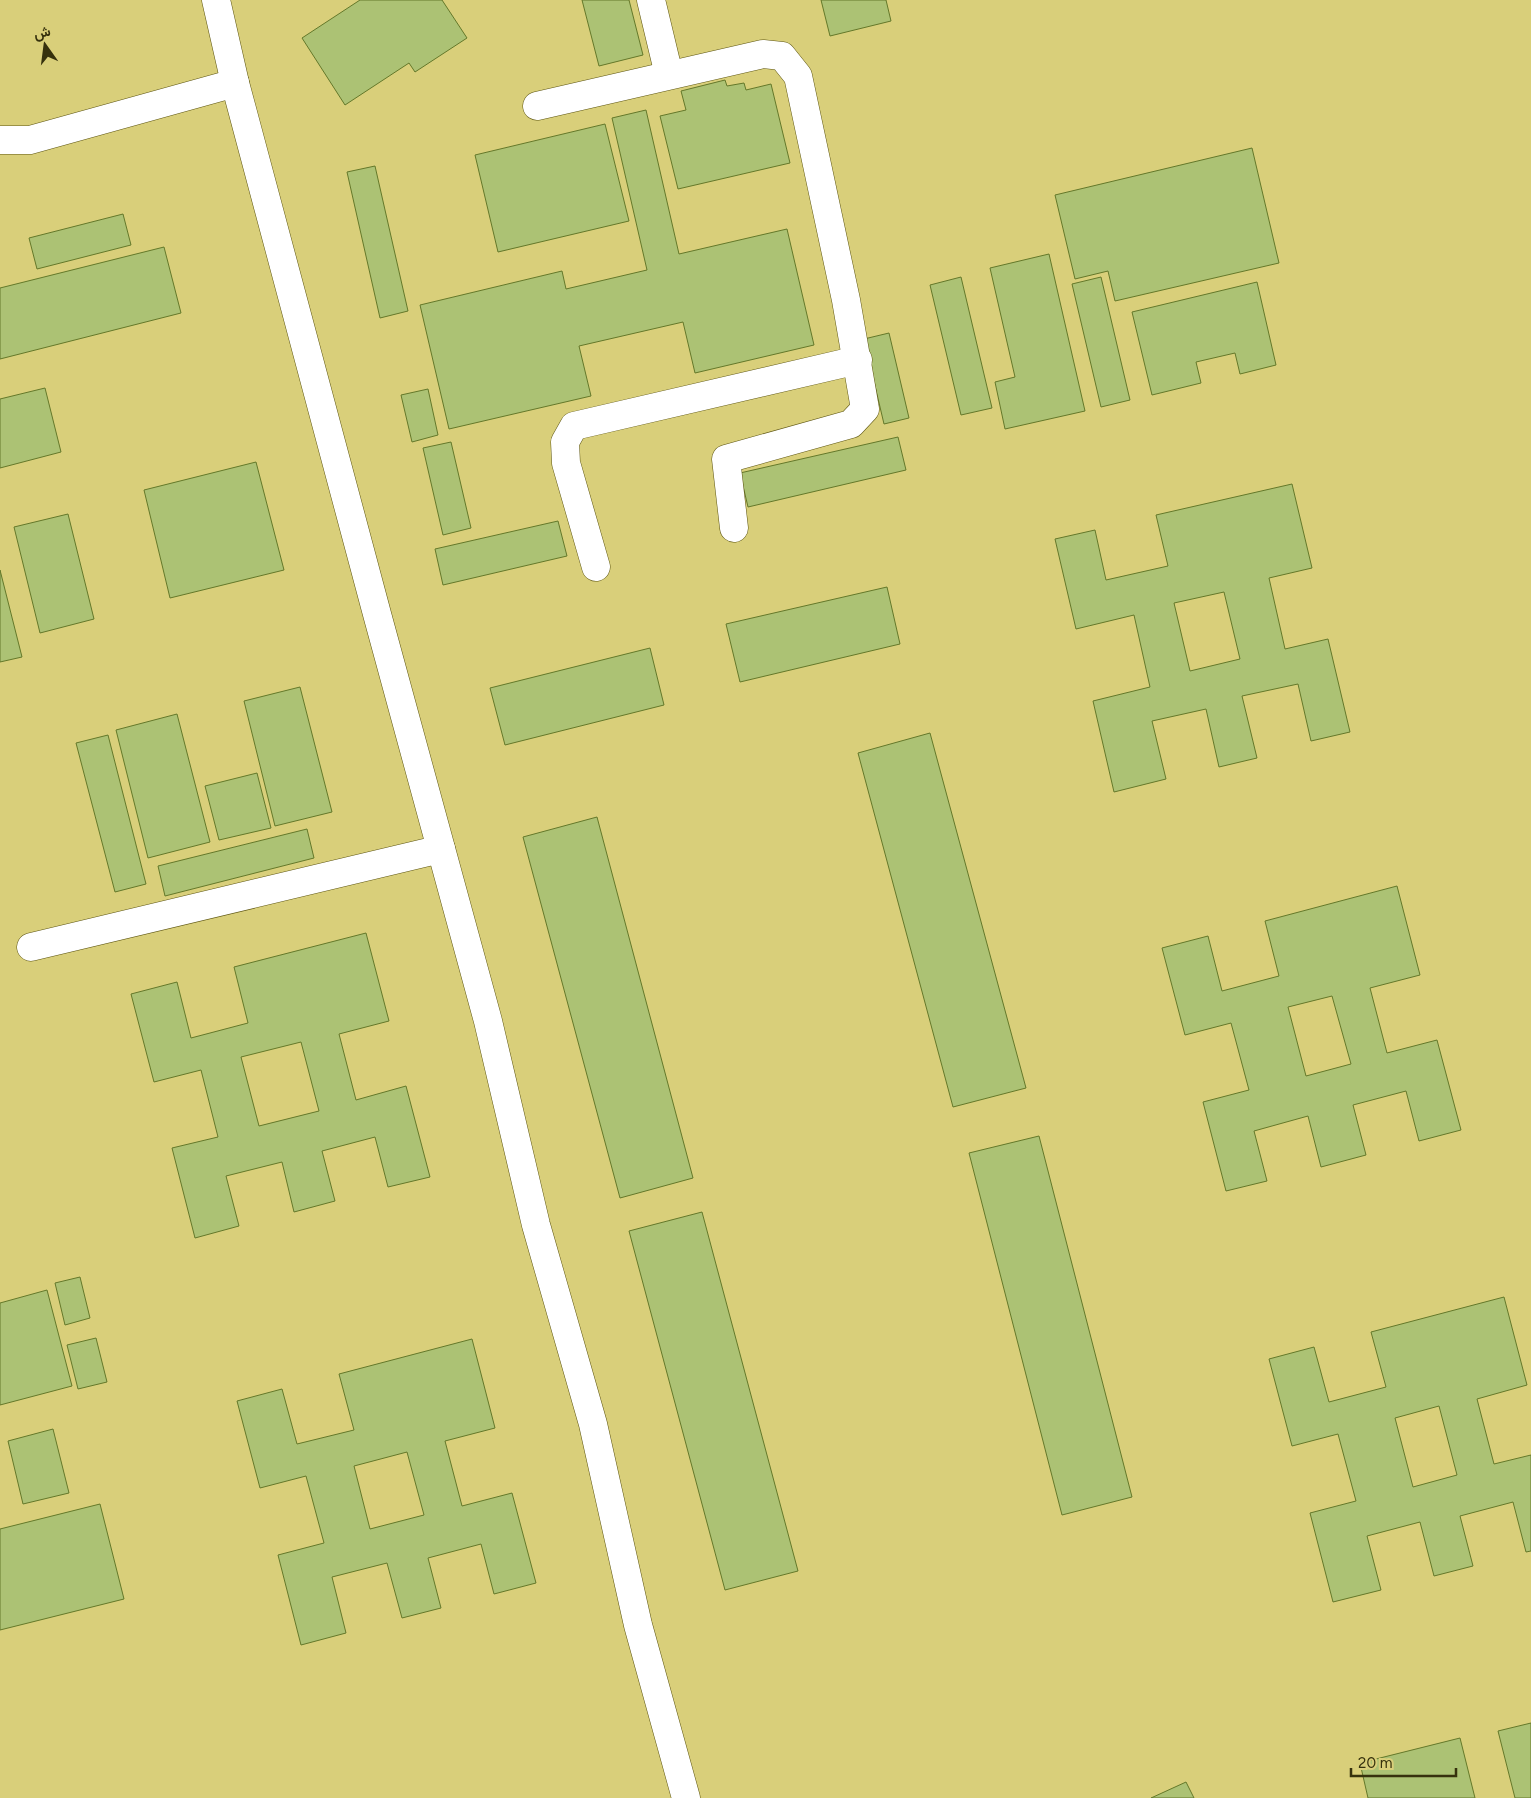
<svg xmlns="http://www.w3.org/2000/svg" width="1531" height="1798" font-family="Figtree,Vazirmatn,sans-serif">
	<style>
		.building { fill: #acc274; stroke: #64782a; fill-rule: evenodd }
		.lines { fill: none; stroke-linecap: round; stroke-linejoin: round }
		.minor-casing { stroke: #5e5612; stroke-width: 29 }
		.minor { stroke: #fff; stroke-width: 28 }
	</style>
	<rect width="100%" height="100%" fill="#d9cf7a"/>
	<g class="building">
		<polygon points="360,0 442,0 467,38 415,72 409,63 345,105 302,38"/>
		<polygon points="582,0 629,0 643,55 599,66"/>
		<polygon points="821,0 886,0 891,21 830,36"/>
		<polygon points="725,80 727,86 744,83 746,90 771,84 790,163 678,189 660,116 686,110 681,91"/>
		<polygon points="646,110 679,254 787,229 814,345 695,373 683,322 579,346 591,396 449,429 420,305 562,271 566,289 647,270 612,118"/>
		<polygon points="605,124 629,221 498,252 475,155"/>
		<polygon points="1252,148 1279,263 1115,301 1108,271 1075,279 1055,195"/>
		<polygon points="375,166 408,311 380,318 347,172"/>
		<polygon points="123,214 131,245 37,269 29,238"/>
		<polygon points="164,247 181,313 0,359 0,288"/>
		<polygon points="1049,254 1085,411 1005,429 995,382 1015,377 990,268"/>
		<polygon points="961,277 992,408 961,415 930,285"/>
		<polygon points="1101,277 1130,400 1101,407 1072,284"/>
		<polygon points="1257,282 1276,365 1240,374 1235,353 1196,362 1201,383 1152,395 1132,312"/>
		<polygon points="889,333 909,418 884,424 864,339"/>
		<polygon points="45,388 61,452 0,468 0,399"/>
		<polygon points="428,389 438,435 412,442 401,395"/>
		<polygon points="898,437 906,470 748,507 740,473"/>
		<polygon points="451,442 471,528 443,535 423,448"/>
		<polygon points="256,462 284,570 170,598 144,490"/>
		<path d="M1292,484L1312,568L1269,578L1285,649L1328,639L1350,732L1311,741L1298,684L1242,696L1257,758L1219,767L1206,709L1152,721L1166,779L1114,792L1093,701L1150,687L1134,615L1076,629L1055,539L1095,530L1106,580L1168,566L1156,515ZM1224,592L1240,659L1190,671L1174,603Z"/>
		<polygon points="68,514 94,619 40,633 14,527"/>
		<polygon points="558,521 567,556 443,585 435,549"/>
		<polygon points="0,570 22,657 0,662"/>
		<polygon points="887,587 900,644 740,682 726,624"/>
		<polygon points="650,648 664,705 505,745 490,688"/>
		<polygon points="300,687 332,812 275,826 244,701"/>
		<polygon points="177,714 210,842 148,858 116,730"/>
		<polygon points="930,733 1026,1088 953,1107 858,753"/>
		<polygon points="108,735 146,884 115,892 76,743"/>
		<polygon points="257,773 271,828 219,840 205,786"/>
		<polygon points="597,817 693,1178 620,1198 523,837"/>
		<polygon points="307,829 314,858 165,896 158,866"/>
		<path d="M1397,886L1420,975L1370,988L1387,1053L1437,1040L1461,1130L1419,1141L1406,1091L1353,1105L1366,1155L1321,1167L1308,1116L1254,1131L1267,1181L1226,1191L1203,1102L1249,1090L1231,1023L1185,1035L1162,948L1208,936L1222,991L1279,976L1265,921ZM1332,996L1351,1064L1306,1076L1288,1007Z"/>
		<path d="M366,933L389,1021L339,1034L356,1100L406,1086L430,1177L388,1187L375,1137L322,1151L335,1201L294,1212L282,1162L226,1176L239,1226L195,1238L172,1148L218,1137L201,1070L154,1082L131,994L177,982L191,1038L248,1023L234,967ZM301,1042L319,1111L259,1126L241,1057Z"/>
		<polygon points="1039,1136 1132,1497 1062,1515 969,1153"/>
		<polygon points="702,1212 798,1571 725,1590 629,1231"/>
		<polygon points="80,1277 90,1318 65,1325 55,1283"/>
		<polygon points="47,1290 72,1386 0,1405 0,1303"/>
		<path d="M1504,1297L1527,1385L1477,1399L1494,1464L1531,1455V1551L1526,1552L1513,1502L1460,1516L1473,1566L1434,1576L1420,1522L1367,1536L1381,1590L1333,1602L1310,1513L1356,1501L1338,1434L1292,1446L1269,1359L1314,1347L1329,1402L1386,1387L1371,1332ZM1439,1406L1457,1475L1413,1487L1395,1418Z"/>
		<polygon points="96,1338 107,1382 78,1389 67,1345"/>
		<path d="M472,1339L495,1428L445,1441L462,1506L512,1493L536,1583L494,1594L481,1544L428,1558L441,1608L402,1618L387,1563L332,1577L346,1633L301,1645L278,1555L324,1543L306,1476L260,1488L237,1401L282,1389L297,1444L354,1430L339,1374ZM407,1452L424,1515L370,1529L354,1466Z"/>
		<polygon points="53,1429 69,1493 23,1504 8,1441"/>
		<polygon points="100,1504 124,1599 0,1630 0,1529"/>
		<polygon points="1531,1723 1531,1798 1515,1798 1498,1731"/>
		<polygon points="1460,1738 1475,1798 1368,1798 1360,1763"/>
		<polygon points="1186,1782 1194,1798 1151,1798"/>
	</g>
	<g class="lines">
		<defs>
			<g id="minor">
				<polyline points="216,0 235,83 377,614 488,1021 536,1225 593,1424 638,1625 686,1798"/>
				<polyline points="651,0 669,75"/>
				<polyline points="537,106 763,54 782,56 798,76 846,300 865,409 851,424 726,459 734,528"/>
				<polyline points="0,140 30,140 235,83"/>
				<polyline points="596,567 566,463 565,442 574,426 858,360"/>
				<polyline points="31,947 441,849"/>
			</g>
		</defs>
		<use href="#minor" class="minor-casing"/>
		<use href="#minor" class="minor"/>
	</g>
	<g transform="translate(45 45) rotate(346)" stroke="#d9cf7a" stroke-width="4" paint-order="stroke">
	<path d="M0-4L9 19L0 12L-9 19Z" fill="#36310d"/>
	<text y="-8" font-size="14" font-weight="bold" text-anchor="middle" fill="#36310d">ش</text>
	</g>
	<path d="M1351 1768v8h105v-8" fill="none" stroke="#36310d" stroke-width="2.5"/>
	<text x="1358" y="1768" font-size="15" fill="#36310d" stroke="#d9cf7a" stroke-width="4" paint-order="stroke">20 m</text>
</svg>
